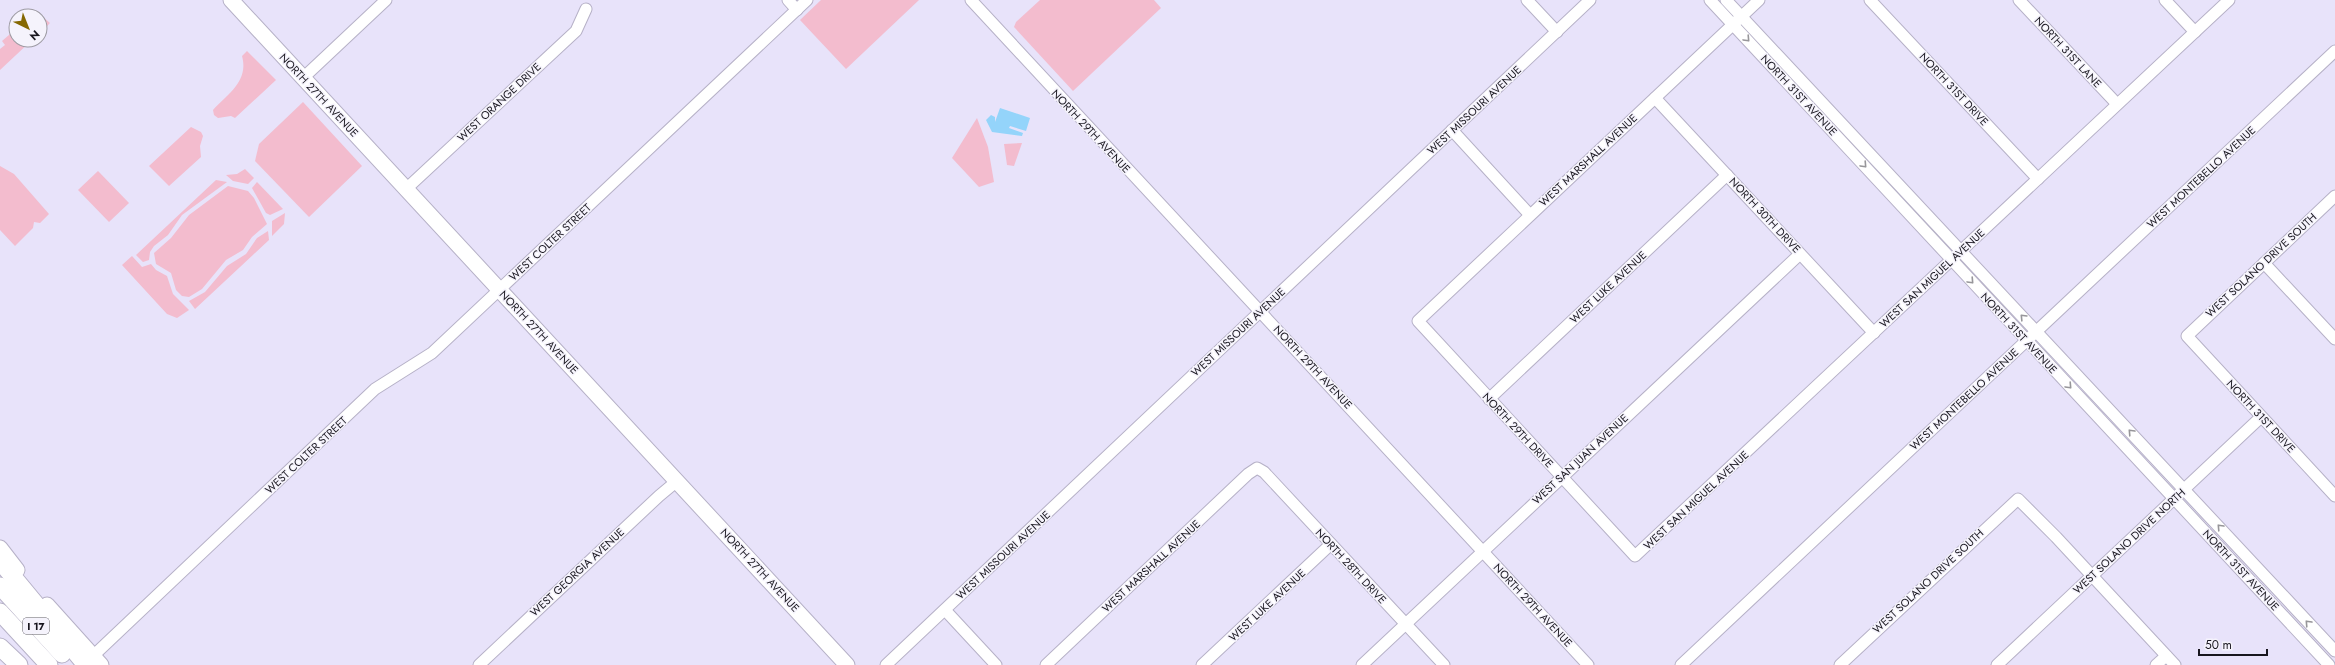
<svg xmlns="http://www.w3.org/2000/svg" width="2335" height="665" font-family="Jost,sans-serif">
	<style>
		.green { fill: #f3bcce }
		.water { fill: #94d4fa }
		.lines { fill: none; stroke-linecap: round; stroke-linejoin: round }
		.minor-casing { stroke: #b6b1c7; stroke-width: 13 }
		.major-casing { stroke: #b6b1c7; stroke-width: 17 }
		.highway-casing { stroke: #b6b1c7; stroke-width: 19 }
		.minor { stroke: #fff; stroke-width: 11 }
		.major { stroke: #fff; stroke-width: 15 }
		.highway { stroke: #fff; stroke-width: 17 }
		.oneway { stroke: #97969a }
		.labels { text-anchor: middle; stroke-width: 3; stroke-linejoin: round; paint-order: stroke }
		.shield { fill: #f5f3fc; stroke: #5a5861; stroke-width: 1 }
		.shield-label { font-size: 10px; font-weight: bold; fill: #18161e }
		.street-label { font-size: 11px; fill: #18161e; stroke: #f5f3fc }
	</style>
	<rect width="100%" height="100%" fill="#e8e3fa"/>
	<g class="green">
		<polygon points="821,0 919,0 846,69 800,20"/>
		<polygon points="1040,0 1154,0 1161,8 1073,91 1014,27 1016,22"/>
		<polygon points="36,11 50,23 40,33 40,16 30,16"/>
		<polygon points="16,29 16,40 32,40 0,70 0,49 5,45 2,41"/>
		<path d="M247,51L276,80L235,118L231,116L218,118L214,115L213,110C228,94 249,81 242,56Z"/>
		<polygon points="303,102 362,166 309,217 255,161 259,144"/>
		<polygon points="977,118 988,147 994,182 979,187 952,158"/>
		<polygon points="191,127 201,132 203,136 200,146 201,157 169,186 149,166"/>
		<polygon points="1022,143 1014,166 1007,165 1004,144"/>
		<polygon points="0,166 14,174 49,214 40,223 34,222 33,228 15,246 0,230"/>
		<polygon points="245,169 254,178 248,184 233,181 226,175 237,174"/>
		<polygon points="98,171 129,203 109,222 78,190"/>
		<polygon points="216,180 227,182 182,215 168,235 154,246 150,252 149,260 143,262 136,255"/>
		<polygon points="257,182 283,209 270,215 266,213 252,188"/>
		<polygon points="228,186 248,191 254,198 267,224 252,237 243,250 226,260 202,289 189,297 182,296 176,290 171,273 156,264 154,253 171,238 189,215"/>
		<polygon points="285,213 284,224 272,236 272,221"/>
		<polygon points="268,231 269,240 195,309 189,301 205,292 227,266 246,254 257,238"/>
		<polygon points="132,256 142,267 151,264 156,270 167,276 173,294 189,310 177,318 167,314 122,265"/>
	</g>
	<polygon class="water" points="1000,108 1030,118 1026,131 1010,126 1009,128 1023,133 1022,136 992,132 986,120 991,115 995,117 995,122"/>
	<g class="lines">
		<defs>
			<g id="minor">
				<polyline points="788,0 797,10"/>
				<polyline points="971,0 1588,665"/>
				<polyline points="1527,0 1557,32"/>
				<polyline points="1710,0 2329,665"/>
				<polyline points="1726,0 2335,651"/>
				<polyline points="1759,0 1418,321 1635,556 2229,0"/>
				<polyline points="1870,0 2038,179"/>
				<polyline points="2019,0 2117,104"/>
				<polyline points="2165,0 2195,32"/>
				<polyline points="303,78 386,0"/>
				<polyline points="1655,98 1874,333"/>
				<polyline points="1452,130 1530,215"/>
				<polyline points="405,190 576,31 586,9"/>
				<polyline points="2335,196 2187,336 2335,496"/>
				<polyline points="2264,263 2335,339"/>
				<polyline points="1489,399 1727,175"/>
				<polyline points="945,610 996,665"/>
				<polyline points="93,656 375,389 432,353 807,0"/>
				<polyline points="479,665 659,496 677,481"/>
				<polyline points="886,665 1590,0"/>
				<polyline points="1046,665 1248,474 1257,468 1264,472 1444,665"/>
				<polyline points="1202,665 1331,544"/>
				<polyline points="1362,665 1800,254"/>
				<polyline points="1681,665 2335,51"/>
				<polyline points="1840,665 2018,499 2056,537 2175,665"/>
				<polyline points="1997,665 2261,417"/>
				<polyline points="2156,665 2166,656"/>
			</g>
			<g id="major">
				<polyline points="231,0 847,665"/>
				<polyline points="0,548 17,570"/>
				<polyline points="47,605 101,665"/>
			</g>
			<g id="highway">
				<polyline points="0,561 86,665"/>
				<polyline points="0,586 62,654"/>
				<polyline points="0,612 49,665"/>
				<polyline points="0,647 19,665"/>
			</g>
		</defs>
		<use href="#minor" class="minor-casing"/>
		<use href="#major" class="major-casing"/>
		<use href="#highway" class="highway-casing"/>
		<use href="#minor" class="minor"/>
		<use href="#major" class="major"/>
		<use href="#highway" class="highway"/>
	</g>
	<defs><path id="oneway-chevron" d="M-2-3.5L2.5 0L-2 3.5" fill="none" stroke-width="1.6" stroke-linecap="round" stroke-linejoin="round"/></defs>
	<g class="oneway">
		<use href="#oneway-chevron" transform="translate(1747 39) rotate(47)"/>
		<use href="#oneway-chevron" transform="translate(1864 165) rotate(47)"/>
		<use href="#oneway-chevron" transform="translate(1971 281) rotate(47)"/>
		<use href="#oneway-chevron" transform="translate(2023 317) rotate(-134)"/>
		<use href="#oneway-chevron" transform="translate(2069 386) rotate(47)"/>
		<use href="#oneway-chevron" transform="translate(2131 432) rotate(-133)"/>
		<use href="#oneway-chevron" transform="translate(2220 527) rotate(-133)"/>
		<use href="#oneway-chevron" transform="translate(2308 623) rotate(-133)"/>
	</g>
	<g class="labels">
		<rect class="shield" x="23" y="618" width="26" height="16" rx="3"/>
		<g class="shield-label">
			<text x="36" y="630">I 17</text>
		</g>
		<g class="street-label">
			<text transform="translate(2068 52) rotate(47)" y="4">NORTH 31ST LANE</text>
			<text transform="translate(1954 89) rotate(47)" y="4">NORTH 31ST DRIVE</text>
			<text transform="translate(319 95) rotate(47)" y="4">NORTH 27TH AVENUE</text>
			<text transform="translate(1799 95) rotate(47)" y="4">NORTH 31ST AVENUE</text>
			<text transform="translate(499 102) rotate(-43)" y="4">WEST ORANGE DRIVE</text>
			<text transform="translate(1474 110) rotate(-43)" y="4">WEST MISSOURI AVENUE</text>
			<text transform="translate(1091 131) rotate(47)" y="4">NORTH 29TH AVENUE</text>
			<text transform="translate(1588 160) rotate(-43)" y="4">WEST MARSHALL AVENUE</text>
			<text transform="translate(2201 177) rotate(-43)" y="4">WEST MONTEBELLO AVENUE</text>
			<text transform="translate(1765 215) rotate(47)" y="4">NORTH 30TH DRIVE</text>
			<text transform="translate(550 242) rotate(-43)" y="4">WEST COLTER STREET</text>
			<text transform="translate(2261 265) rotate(-43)" y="4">WEST SOLANO DRIVE SOUTH</text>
			<text transform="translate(1932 278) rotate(-43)" y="4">WEST SAN MIGUEL AVENUE</text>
			<text transform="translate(1608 287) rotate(-43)" y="4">WEST LUKE AVENUE</text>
			<text transform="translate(539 332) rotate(47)" y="4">NORTH 27TH AVENUE</text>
			<text transform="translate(1238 332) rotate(-43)" y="4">WEST MISSOURI AVENUE</text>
			<text transform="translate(2019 333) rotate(47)" y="4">NORTH 31ST AVENUE</text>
			<text transform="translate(1313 367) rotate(47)" y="4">NORTH 29TH AVENUE</text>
			<text transform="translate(1964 399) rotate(-43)" y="4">WEST MONTEBELLO AVENUE</text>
			<text transform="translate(2261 416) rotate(47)" y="4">NORTH 31ST DRIVE</text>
			<text transform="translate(1518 430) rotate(47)" y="4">NORTH 29TH DRIVE</text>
			<text transform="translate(306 455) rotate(-43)" y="4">WEST COLTER STREET</text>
			<text transform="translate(1580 459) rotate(-43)" y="4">WEST SAN JUAN AVENUE</text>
			<text transform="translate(1696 500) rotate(-43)" y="4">WEST SAN MIGUEL AVENUE</text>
			<text transform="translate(2129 541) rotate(-43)" y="4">WEST SOLANO DRIVE NORTH</text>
			<text transform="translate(1003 555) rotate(-43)" y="4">WEST MISSOURI AVENUE</text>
			<text transform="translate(1151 566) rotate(-43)" y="4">WEST MARSHALL AVENUE</text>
			<text transform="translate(1351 566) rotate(47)" y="4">NORTH 28TH DRIVE</text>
			<text transform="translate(760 570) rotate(47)" y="4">NORTH 27TH AVENUE</text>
			<text transform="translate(2241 570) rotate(47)" y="4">NORTH 31ST AVENUE</text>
			<text transform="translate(577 572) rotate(-43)" y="4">WEST GEORGIA AVENUE</text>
			<text transform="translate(1928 581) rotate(-43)" y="4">WEST SOLANO DRIVE SOUTH</text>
			<text transform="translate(1267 605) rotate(-43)" y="4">WEST LUKE AVENUE</text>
			<text transform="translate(1533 605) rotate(47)" y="4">NORTH 29TH AVENUE</text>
		</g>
	</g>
	<g transform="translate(28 28) rotate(137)"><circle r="19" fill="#f5f3fc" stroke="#9d9ba3"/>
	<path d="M0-3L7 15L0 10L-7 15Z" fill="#856802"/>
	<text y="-6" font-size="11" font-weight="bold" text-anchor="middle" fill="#18161e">N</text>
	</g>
	<path d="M2199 649v6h68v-6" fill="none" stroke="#18161e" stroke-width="2"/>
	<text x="2205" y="649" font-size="12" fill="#18161e" stroke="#f5f3fc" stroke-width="3" paint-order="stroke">50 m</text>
</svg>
